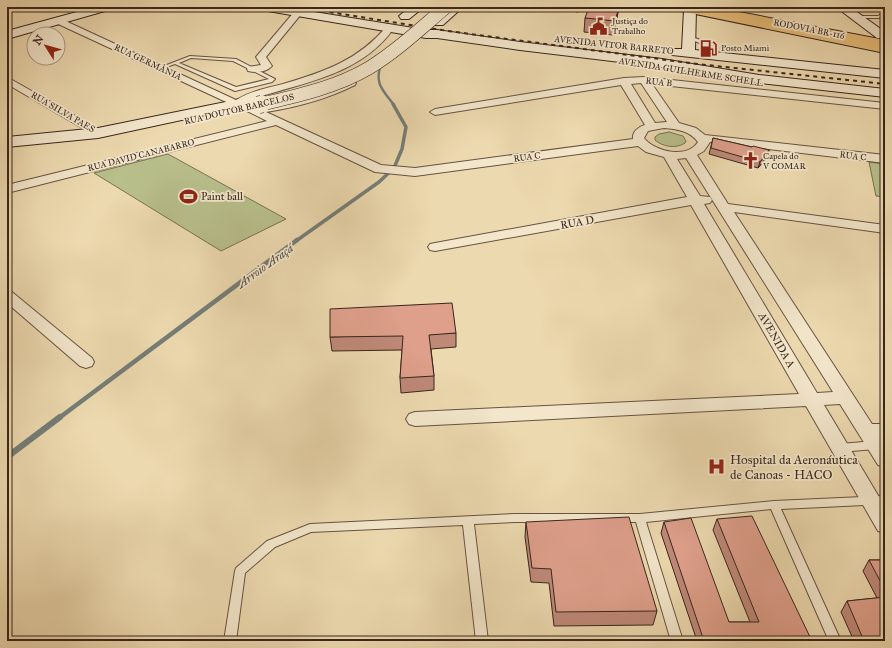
<svg xmlns="http://www.w3.org/2000/svg" width="892" height="648" font-family="'IM FELL Great Primer',serif">
	<style>
		.green { fill: #b8bf8b; stroke: #787254 }
		.lines { fill: none; stroke-linecap: round; stroke-linejoin: round }
		.stream-far3 { stroke: #757e78; stroke-width: 2.5 }
		.stream-far2 { stroke: #757e78; stroke-width: 3.5 }
		.stream-far1 { stroke: #757e78; stroke-width: 4.5 }
		.stream { stroke: #757e78; stroke-width: 6 }
		.lane-casing { stroke: #665342; stroke-width: 2 }
		.street-casing { stroke: #665342; stroke-width: 2 }
		.secondary-casing { stroke: #39261d; stroke-width: 2 }
		.primary-casing { stroke: #39261d; stroke-width: 2 }
		.highway-casing { stroke: #39261d; stroke-width: 2 }
		.path { stroke: #39261d; stroke-width: 1.5; stroke-dasharray: 0.5 1; stroke-linecap: butt }
		.lane { fill: #f3e6cb; fill-rule: evenodd }
		.street { fill: #f3e6cb; fill-rule: evenodd }
		.secondary { fill: #f3e6cb; fill-rule: evenodd }
		.primary { fill: #e6bc78; fill-rule: evenodd }
		.highway { fill: #e6bc78; fill-rule: evenodd }
		.rail { stroke: #39261d; stroke-width: 2; stroke-dasharray: 4 4; stroke-linecap: butt }
		.secondary-bridge-far1-casing { stroke: #39261d; stroke-width: 14; stroke-linecap: butt }
		.secondary-bridge-casing { stroke: #39261d; stroke-width: 18; stroke-linecap: butt }
		.secondary-bridge-far1 { stroke: #f3e6cb; stroke-width: 13 }
		.secondary-bridge { stroke: #f3e6cb; stroke-width: 17 }
		.wall { fill: #bf8978; stroke: #39261d }
		.shaded-wall { fill: #9b6f61; stroke: #39261d }
		.building { fill: #de9f8b; stroke: #39261d }
		.labels { text-anchor: middle; stroke-width: 3.5; stroke-linejoin: round; paint-order: stroke }
		.far-poi-label { font-size: 9px; fill: #39261d; stroke: #f3e6cb; text-anchor: start }
		.far-street-label { font-size: 9px; fill: #39261d; stroke: #f3e6cb }
		.poi-label { font-size: 11px; fill: #39261d; stroke: #f3e6cb; text-anchor: start }
		.street-label { font-size: 11px; fill: #39261d; stroke: #f3e6cb }
		.water-label { font-size: 12px; font-style: italic; fill: #524a43; stroke: #f3e6cb }
		.near-poi-label { font-size: 13px; fill: #39261d; stroke: #f3e6cb; text-anchor: start }
	</style>
	<rect width="100%" height="100%" fill="#edd9af"/>
	<filter id="stains"><feTurbulence type="fractalNoise" baseFrequency=".005" numOctaves="4"/><feColorMatrix values="0 0 0 0 .2 0 0 0 0 .09 0 0 0 0 .02 0 0 0 .5 -.17"/></filter>
	<radialGradient id="worn" r=".72"><stop offset=".6" stop-color="#630" stop-opacity="0"/><stop offset="1" stop-color="#630" stop-opacity=".3"/></radialGradient>
	<g class="green">
		<path d="M669,132L683,136L686,141L685,143C676,149 663,147 655,140V137L659,134Z"/>
		<polygon points="168,154 286,219 221,251 94,173"/>
		<polygon points="869,162 885,164 885,197 876,196"/>
	</g>
	<g class="lines">
		<path class="stream-far3" d="M381,64C374,84 383,90 394,105"/>
		<polyline class="stream-far2" points="296,241 379,182 394,168 402,149 406,127 393,104"/>
		<polyline class="stream-far1" points="59,418 297,240"/>
		<polyline class="stream" points="7,457 60,417"/>
		<defs>
			<g id="lane">
				<polygon points="885,12 885,15 879,18 857,18 855,17 857,16 878,16"/>
				<path d="M690,37C701,39 713,44 714,56H710C705,45 700,42 688,39V38Z"/>
				<path d="M190,56L236,59L275,79L272,82L235,91L175,64L161,69L159,68ZM191,58L233,61L269,79L236,87L179,63Z"/>
				<polygon points="875,441 878,443 880,445 878,447 875,449 840,452 837,450 835,448 837,446 840,444"/>
				<polygon points="885,496 885,504 781,509 841,641 829,641 771,509 646,522 683,641 671,641 636,522 515,522 474,524 488,641 476,641 463,525 311,532 275,547 245,573 236,641 224,641 235,571 236,568 267,541 310,524 515,514 640,514 774,501"/>
			</g>
			<g id="street">
				<path d="M298,10L302,13L266,57L272,66C266,72 257,73 248,71L247,69L248,67L261,65L256,57L295,11Z"/>
				<path d="M59,18L236,100C251,91 267,88 283,84C324,72 359,60 387,26H393L394,28C364,71 313,81 265,95C255,98 247,105 237,107L56,23L55,21L56,19Z"/>
				<polygon points="7,77 102,131 104,133 102,135 94,135 7,84"/>
				<path d="M644,77L885,103V109L652,84L679,123L696,128L705,135L885,155V163L710,142L704,151L697,155L728,204L885,225V233L734,212L872,424H885V438H881L885,444V467L878,465L840,404L824,405L885,507V533L878,531L806,406L415,426L409,424L406,419L409,414L415,412L799,394L691,205L435,251L430,250L428,247L430,244L435,243L687,197L664,157L646,152L638,146L415,176L375,172L276,125L7,193V185L267,121L243,109L242,107L247,104L260,109L261,107L305,97L351,80L356,83L355,85C327,99 297,107 266,112L381,165L415,168L633,139C632,132 638,127 645,125L621,85L435,115L430,112L435,109L624,78ZM641,83L667,122L655,123L631,84ZM664,128C677,129 690,131 698,142C687,159 655,152 644,138L648,131ZM686,158L833,392L817,393L704,204L710,203L712,200L710,197L700,196L677,159Z"/>
				<polygon points="7,290 12,292 92,358 94,362 92,366 86,368 80,366 7,303"/>
			</g>
			<g id="secondary">
				<polygon points="95,7 114,7 112,9 7,39 7,31"/>
				<polygon points="256,7 283,7 426,30 437,30 520,42 662,59 759,75 885,89 885,97 759,83 662,67 520,50 437,38 426,38 262,10 258,9"/>
				<polygon points="410,7 424,7 409,19 401,19 399,16"/>
				<polygon points="450,7 463,7 443,25 435,25 433,22 435,19"/>
				<polygon points="692,7 696,10 695,50 885,70 885,78 672,55 670,52 672,49 682,49 684,10 686,8"/>
				<polygon points="836,7 850,7 885,32 885,38 877,38"/>
				<polygon points="260,95 265,96 267,99 265,102 98,138 7,147 7,137 98,128"/>
			</g>
			<polygon id="primary" points="670,7 694,7 885,45 885,53 676,10 672,9"/>
			<polygon id="highway" points="689,7 713,7 885,40 885,48 695,10 691,9"/>
		</defs>
		<use href="#lane" class="lane-casing"/>
		<use href="#street" class="street-casing"/>
		<use href="#secondary" class="secondary-casing"/>
		<use href="#primary" class="primary-casing"/>
		<use href="#highway" class="highway-casing"/>
		<polyline class="path" points="236,7 247,7"/>
		<use href="#lane" class="lane"/>
		<use href="#street" class="street"/>
		<use href="#secondary" class="secondary"/>
		<use href="#primary" class="primary"/>
		<use href="#highway" class="highway"/>
		<polyline class="rail" points="298,7 448,31 697,64 885,84"/>
		<defs>
			<path id="secondary-bridge-far1" d="M258,105C296,96 335,88 369,68C397,51 421,28 446,7"/>
			<polyline id="secondary-bridge" points="258,105 262,104"/>
		</defs>
		<use href="#secondary-bridge-far1" class="secondary-bridge-far1-casing"/>
		<use href="#secondary-bridge" class="secondary-bridge-casing"/>
		<use href="#secondary-bridge-far1" class="secondary-bridge-far1"/>
		<use href="#secondary-bridge" class="secondary-bridge"/>
	</g>
	<g class="wall">
		<polygon points="559,7 588,7 577,12"/>
		<polygon points="585,18 617,19 613,35 584,32"/>
		<polygon points="713,138 752,147 769,150 768,156 758,168 709,154"/>
		<polygon points="456,333 456,347 431,349 434,376 434,390 401,393 400,378 402,350 332,351 330,337"/>
		<polygon points="717,519 810,637 807,641 697,641 661,533 664,522 729,622 750,622 713,530"/>
		<polygon points="526,522 657,611 653,625 554,626 549,583 531,582 525,537"/>
		<polygon points="869,560 885,560 885,641 854,641 841,612 847,601 877,598 863,571"/>
	</g>
	<g class="shaded-wall">
		<polygon points="577,7 588,7 577,12"/>
		<polygon points="619,7 617,19 613,35 615,21"/>
		<polygon points="769,150 768,156 758,168 760,162"/>
	</g>
	<g class="building">
		<polygon points="589,7 619,7 615,21 585,18"/>
		<polygon points="713,138 752,147 753,146 769,150 760,162 711,148"/>
		<polygon points="452,303 456,333 429,335 434,376 400,378 403,336 330,337 330,309"/>
		<polygon points="752,516 810,637 781,641 704,641 664,522 691,518 729,622 759,622 717,519"/>
		<polygon points="629,517 657,611 556,612 551,569 532,568 526,522"/>
		<polygon points="869,560 885,560 885,590"/>
		<polygon points="885,597 885,641 864,641 847,601"/>
	</g>
	<defs>
		<symbol id="civic-bare" viewBox="-9 -9 18 18"><path d="M-.6-6.5H3V-4.5H.6V-3L4-1V1h2V6H-6V1h2V-1L-.6-3ZM-1.2 2.5V6h2.4V2.5Z" fill="#8f2418" stroke="#f3e6cb" stroke-width="2.5" paint-order="stroke"/></symbol>
		<symbol id="fuel-bare" viewBox="-9 -9 18 18"><path d="M-5.5-6h7V0h2V4h1.3V-2.5L3-4.5l.8-.8L6-3V5H2.5V1h-1V6h-7ZM-4.2-4.7v3.2H.2V-4.7Z" fill="#8f2418" stroke="#f3e6cb" stroke-width="2.5" paint-order="stroke"/></symbol>
		<symbol id="church-bare" viewBox="-9 -9 18 18"><path d="M-1.2-6h2.4v3.5h3.3v2.4h-3.3V6h-2.4V-.1h-3.3v-2.4h3.3Z" fill="#8f2418" stroke="#f3e6cb" stroke-width="2.5" paint-order="stroke"/></symbol>
		<symbol id="stadium-bare" viewBox="-9 -9 18 18"><path d="M0-5a6.5 5 0 1 0 0 10a6.5 5 0 1 0 0-10ZM-3.5-1.8h7v3.6h-7Z" fill="#8f2418" stroke="#f3e6cb" stroke-width="2.5" paint-order="stroke"/></symbol>
		<symbol id="hospital-bare" viewBox="-9 -9 18 18"><path d="M-5-5h3v3.5h4V-5h3V5h-3V1.5h-4V5h-3Z" fill="#8f2418" stroke="#f3e6cb" stroke-width="2.5" paint-order="stroke"/></symbol>
	</defs>
	<g fill-rule="evenodd">
		<use href="#civic-bare" x="586" y="14" width="25" height="25"/>
		<use href="#fuel-bare" x="696" y="36" width="25" height="25"/>
		<use href="#church-bare" x="738" y="148" width="25" height="25"/>
		<use href="#stadium-bare" x="176" y="184" width="25" height="25"/>
		<use href="#hospital-bare" x="704" y="454" width="25" height="25"/>
	</g>
	<g class="labels">
		<g class="far-poi-label">
			<text x="612" y="24">Justiça do<tspan x="612" dy="10">Trabalho</tspan></text>
			<text x="721" y="51">Posto Miami</text>
			<text x="763" y="159">Capela do<tspan x="763" dy="10">V COMAR</tspan></text>
		</g>
		<g class="far-street-label">
			<text transform="translate(809 29) rotate(11)" y="3">RODOVIA BR-116</text>
			<text transform="translate(614 45) rotate(6)" y="3">AVENIDA VITOR BARRETO</text>
			<text transform="translate(148 62) rotate(25)" y="3">RUA GERMÂNIA</text>
			<text transform="translate(691 72) rotate(9)" y="3">AVENIDA GUILHERME SCHELL</text>
			<text transform="translate(659 82) rotate(6)" y="3">RUA B</text>
			<text transform="translate(239 109) rotate(-13)" y="3">RUA DOUTOR BARCELOS</text>
			<text transform="translate(63 112) rotate(30)" y="3">RUA SILVA PAES</text>
			<text transform="translate(141 155) rotate(-14)" y="3">RUA DAVID CANABARRO</text>
			<text transform="translate(853 156) rotate(7)" y="3">RUA C</text>
			<text transform="translate(527 157) rotate(-8)" y="3">RUA C</text>
		</g>
		<g class="poi-label">
			<text x="201" y="200">Paint ball</text>
		</g>
		<g class="street-label">
			<text transform="translate(577 222) rotate(-10)" y="4">RUA D</text>
			<text transform="translate(777 340) rotate(60)" y="4">AVENIDA A</text>
		</g>
		<g class="water-label">
			<text transform="translate(265 266) rotate(-36)" y="4">Arroio Araçá</text>
		</g>
		<g class="near-poi-label">
			<text x="730" y="464">Hospital da Aeronáutica<tspan x="730" dy="15">de Canoas - HACO</tspan></text>
		</g>
	</g>
	<rect width="892" height="648" fill="none" stroke="#edd9af" stroke-width="24"/>
	<rect x="8" y="8" width="876" height="632" fill="none" stroke="#39261d" stroke-width="2"/>
	<rect x="12" y="12" width="868" height="624" fill="none" stroke="#39261d"/>
	<g transform="translate(46 46) rotate(307)"><circle r="19" fill="#f3e6cb" stroke="#a99985"/>
	<path d="M0-3L7 15L0 10L-7 15Z" fill="#8f2418"/>
	<text y="-6" font-size="11" font-weight="bold" text-anchor="middle" fill="#39261d">N</text>
	</g>
	<rect width="100%" height="100%" filter="url(#stains)"/>
	<rect width="100%" height="100%" fill="url(#worn)"/>
</svg>
